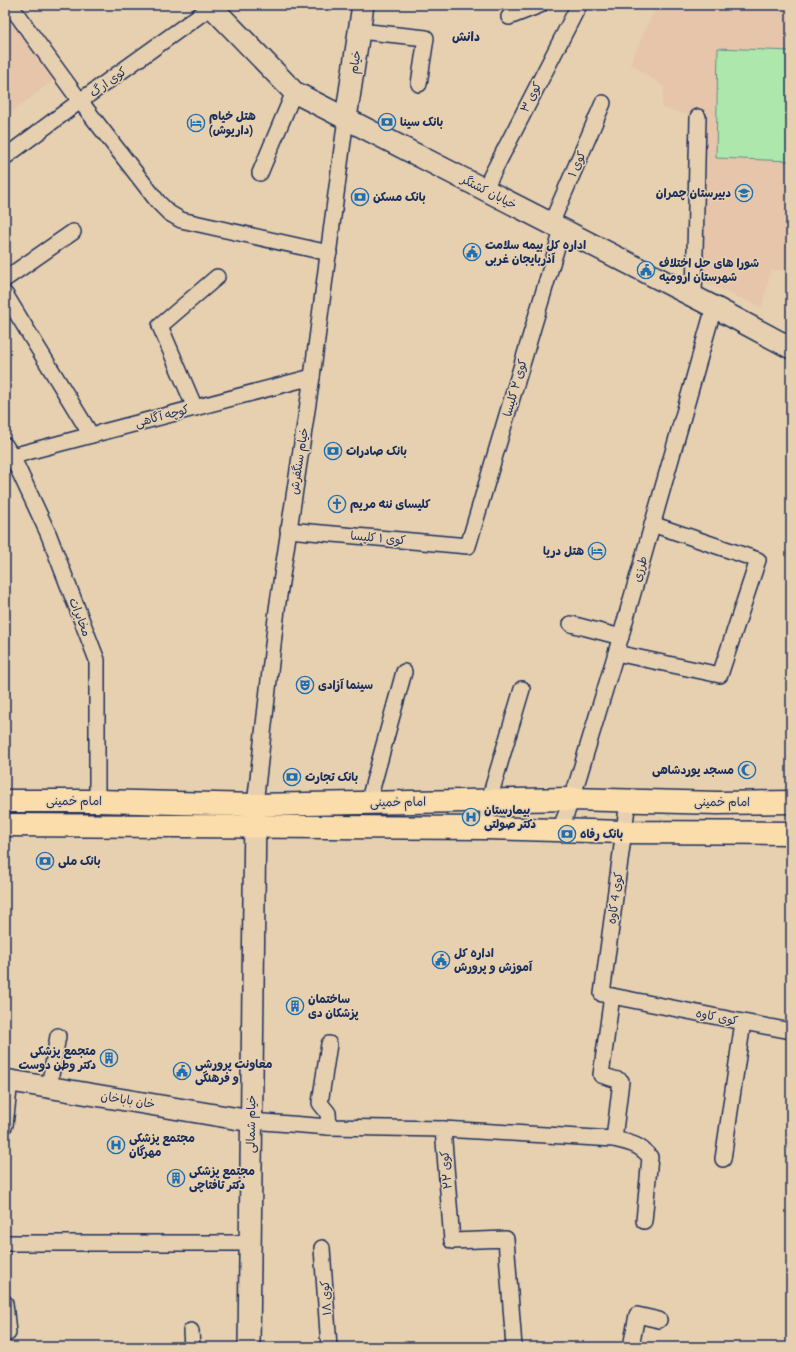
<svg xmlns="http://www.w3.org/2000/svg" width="796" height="1352" font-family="Delius,'Playpen Sans Arabic',sans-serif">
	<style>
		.built { fill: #e6c5ab }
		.garden { fill: #aee7ab; stroke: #648b84 }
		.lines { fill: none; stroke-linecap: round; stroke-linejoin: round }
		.street-casing { stroke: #1b2f5e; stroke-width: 18 }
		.secondary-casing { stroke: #1b2f5e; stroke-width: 24 }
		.primary-casing { stroke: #1b2f5e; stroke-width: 25 }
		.street { stroke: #e6d0af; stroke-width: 15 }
		.secondary { stroke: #e6d0af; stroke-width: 21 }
		.primary { stroke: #fbddab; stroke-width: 22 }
		.labels { text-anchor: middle; stroke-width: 3; stroke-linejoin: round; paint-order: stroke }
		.street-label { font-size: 12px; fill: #1b2f5e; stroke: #e6d0af }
		.poi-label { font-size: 12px; font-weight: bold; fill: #1b2f5e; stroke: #e6d0af; text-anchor: start }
		.neighbourhood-label { font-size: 13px; font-weight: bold; fill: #1b2f5e; stroke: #e6d0af }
	</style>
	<rect width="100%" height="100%" fill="#e6d0af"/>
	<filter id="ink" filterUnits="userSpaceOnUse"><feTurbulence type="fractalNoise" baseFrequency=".025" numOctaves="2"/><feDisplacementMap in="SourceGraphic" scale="8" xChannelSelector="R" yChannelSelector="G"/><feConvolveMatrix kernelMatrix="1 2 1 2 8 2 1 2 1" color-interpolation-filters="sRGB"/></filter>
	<g filter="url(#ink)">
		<g class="built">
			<polygon points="657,5 791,5 791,270 771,270 762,307 694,278 698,117 662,108 664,87 630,63"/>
			<polygon points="5,8 55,79 5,117"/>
		</g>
		<polygon class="garden" points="718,48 791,51 791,161 716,158"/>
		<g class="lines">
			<defs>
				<g id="street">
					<polyline points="10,5 80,101 158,202 169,213 181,220 329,253"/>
					<polyline points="509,17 540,5"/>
					<polyline points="359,31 426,38 419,84"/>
					<polyline points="5,157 80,101 211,7"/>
					<polyline points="260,173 294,92"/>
					<polyline points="484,190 579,5"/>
					<polyline points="551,224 603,103"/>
					<polyline points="5,279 73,232"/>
					<polyline points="5,294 91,435"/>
					<polyline points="694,297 698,117"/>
					<polyline points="195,408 160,326 217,277"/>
					<polyline points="5,445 12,456 48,533 97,660 97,801"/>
					<polyline points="12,456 312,377"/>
					<polyline points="288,530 468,546 562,230"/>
					<polyline points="571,624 621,637"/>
					<polyline points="616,653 720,675 758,560 652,524"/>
					<polyline points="628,801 602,994 743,1022 723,1159"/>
					<polyline points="368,803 404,672"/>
					<polyline points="255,805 277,609 312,377 346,118"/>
					<polyline points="486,828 489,800 522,689"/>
					<polyline points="560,829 572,799 616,653 714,307"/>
					<polyline points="612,996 601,1075 621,1081 614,1139"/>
					<polyline points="743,1022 791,1031"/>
					<polyline points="329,1044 320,1103 328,1113 329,1127"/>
					<polyline points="49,1087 58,1036"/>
					<polyline points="251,1121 329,1127 443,1129 452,1241 506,1239 514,1347"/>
					<polyline points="5,1125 10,1081"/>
					<path d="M443,1129L614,1139C630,1143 639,1144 650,1157L644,1221"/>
					<polyline points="5,1243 250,1243"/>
					<polyline points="322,1248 329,1347"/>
					<polyline points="5,1303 8,1333 5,1333"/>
					<polyline points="191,1331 192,1347"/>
					<polyline points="631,1347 637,1315 659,1320"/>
				</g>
				<g id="secondary">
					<polyline points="210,5 294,92 714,307 791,348"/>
					<polyline points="346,118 363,5"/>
					<polyline points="5,1080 251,1121"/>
					<polyline points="249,1347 255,809"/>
				</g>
				<g id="primary">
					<polyline points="5,801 97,801 255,805 572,799 717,803 791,802"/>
					<polyline points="5,825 486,828 624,832 791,833"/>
				</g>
			</defs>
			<use href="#street" class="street-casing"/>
			<use href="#secondary" class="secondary-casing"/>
			<use href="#primary" class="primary-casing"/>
			<use href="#street" class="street"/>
			<use href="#secondary" class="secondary"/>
			<use href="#primary" class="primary"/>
		</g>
	</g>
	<defs>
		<symbol id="bank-ring" viewBox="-11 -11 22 22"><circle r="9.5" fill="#e6d0af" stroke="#1f6fb2" stroke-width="1.5"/><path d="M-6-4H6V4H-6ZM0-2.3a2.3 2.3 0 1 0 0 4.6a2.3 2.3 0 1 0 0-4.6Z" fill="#1f6fb2"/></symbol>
		<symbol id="hotel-ring" viewBox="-11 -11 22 22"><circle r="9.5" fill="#e6d0af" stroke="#1f6fb2" stroke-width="1.5"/><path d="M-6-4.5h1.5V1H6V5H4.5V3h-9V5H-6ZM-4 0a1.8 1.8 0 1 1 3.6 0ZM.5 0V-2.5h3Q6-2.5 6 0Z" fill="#1f6fb2"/></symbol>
		<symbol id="school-ring" viewBox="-11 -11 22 22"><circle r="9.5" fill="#e6d0af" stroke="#1f6fb2" stroke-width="1.5"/><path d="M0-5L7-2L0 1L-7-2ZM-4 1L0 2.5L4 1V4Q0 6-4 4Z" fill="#1f6fb2"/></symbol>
		<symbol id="civic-ring" viewBox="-11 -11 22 22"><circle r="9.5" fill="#e6d0af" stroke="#1f6fb2" stroke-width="1.5"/><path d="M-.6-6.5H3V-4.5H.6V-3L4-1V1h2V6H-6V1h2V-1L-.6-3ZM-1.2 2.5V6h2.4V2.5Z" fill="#1f6fb2"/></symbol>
		<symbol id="church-ring" viewBox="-11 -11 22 22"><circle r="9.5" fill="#e6d0af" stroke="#1f6fb2" stroke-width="1.5"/><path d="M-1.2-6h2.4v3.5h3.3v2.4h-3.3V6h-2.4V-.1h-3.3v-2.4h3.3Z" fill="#1f6fb2"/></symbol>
		<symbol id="theatre-ring" viewBox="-11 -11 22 22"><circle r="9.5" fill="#e6d0af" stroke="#1f6fb2" stroke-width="1.5"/><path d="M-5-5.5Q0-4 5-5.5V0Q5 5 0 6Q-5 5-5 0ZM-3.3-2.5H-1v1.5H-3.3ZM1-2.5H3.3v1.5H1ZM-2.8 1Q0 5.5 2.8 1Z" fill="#1f6fb2"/></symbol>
		<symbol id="mosque-ring" viewBox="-11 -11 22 22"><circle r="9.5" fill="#e6d0af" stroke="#1f6fb2" stroke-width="1.5"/><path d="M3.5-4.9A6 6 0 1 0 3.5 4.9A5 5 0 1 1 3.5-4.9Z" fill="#1f6fb2"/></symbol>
		<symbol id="hospital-ring" viewBox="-11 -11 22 22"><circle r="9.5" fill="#e6d0af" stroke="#1f6fb2" stroke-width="1.5"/><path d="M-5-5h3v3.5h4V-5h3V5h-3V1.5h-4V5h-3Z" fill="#1f6fb2"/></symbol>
		<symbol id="building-ring" viewBox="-11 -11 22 22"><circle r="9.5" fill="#e6d0af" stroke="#1f6fb2" stroke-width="1.5"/><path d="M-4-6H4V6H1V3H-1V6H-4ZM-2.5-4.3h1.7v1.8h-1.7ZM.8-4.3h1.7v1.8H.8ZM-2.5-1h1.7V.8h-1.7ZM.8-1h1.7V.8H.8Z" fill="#1f6fb2"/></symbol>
	</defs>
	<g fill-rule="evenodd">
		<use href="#bank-ring" x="377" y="112" width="20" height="20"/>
		<use href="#hotel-ring" x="186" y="113" width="20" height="20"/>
		<use href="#school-ring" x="734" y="183" width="20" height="20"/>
		<use href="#bank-ring" x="350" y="187" width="20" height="20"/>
		<use href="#civic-ring" x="462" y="242" width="20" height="20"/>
		<use href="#civic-ring" x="636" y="260" width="20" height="20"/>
		<use href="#bank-ring" x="323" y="441" width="20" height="20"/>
		<use href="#church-ring" x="327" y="494" width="20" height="20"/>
		<use href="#hotel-ring" x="587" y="541" width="20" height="20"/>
		<use href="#theatre-ring" x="295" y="675" width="20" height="20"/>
		<use href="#mosque-ring" x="737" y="760" width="20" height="20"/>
		<use href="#bank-ring" x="282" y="767" width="20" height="20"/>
		<use href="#hospital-ring" x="461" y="807" width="20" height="20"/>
		<use href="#bank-ring" x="557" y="824" width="20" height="20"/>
		<use href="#bank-ring" x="35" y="851" width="20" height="20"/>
		<use href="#civic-ring" x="431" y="950" width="20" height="20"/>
		<use href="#building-ring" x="285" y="996" width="20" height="20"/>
		<use href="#building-ring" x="99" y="1048" width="20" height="20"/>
		<use href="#civic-ring" x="172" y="1061" width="20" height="20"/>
		<use href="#hospital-ring" x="106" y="1135" width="20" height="20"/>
		<use href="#building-ring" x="166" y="1168" width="20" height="20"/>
	</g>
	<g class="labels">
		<g class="street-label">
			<text transform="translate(355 62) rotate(-82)" y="4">خیام</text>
			<text transform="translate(108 82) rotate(-36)" y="4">کوی ارگ</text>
			<text transform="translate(531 97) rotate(-63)" y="4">کوی ۳</text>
			<text transform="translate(577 164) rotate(-66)" y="4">کوی ۱</text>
			<text transform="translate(489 192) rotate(27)" y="4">خیابان کشتگر</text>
			<text transform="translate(515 388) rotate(-74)" y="4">کوی ۲ کلیسا</text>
			<text transform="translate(162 416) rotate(-15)" y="4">کوچه آگاهی</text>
			<text transform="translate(299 461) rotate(-81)" y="4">خیام سنگفرش</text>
			<text transform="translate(378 538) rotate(5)" y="4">کوی ۱ کلیسا</text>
			<text transform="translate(640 569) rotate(-74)" y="4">طرزی</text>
			<text transform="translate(80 617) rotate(69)" y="4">مخابرات</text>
			<text x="74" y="805">امام خمینی</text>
			<text transform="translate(398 802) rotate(-1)" y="4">امام خمینی</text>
			<text x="722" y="806">امام خمینی</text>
			<text transform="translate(615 898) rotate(-82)" y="4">کوی 4 کاوه</text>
			<text transform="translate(717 1017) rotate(11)" y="4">کوی کاوه</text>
			<text transform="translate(128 1100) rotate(9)" y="4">خان باباخان</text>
			<text transform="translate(251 1124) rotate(-89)" y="4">خیام شمالی</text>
			<text transform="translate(446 1170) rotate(-95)" y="4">کوی ۲۲</text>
			<text transform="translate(326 1298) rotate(-94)" y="4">کوی ۱۸</text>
		</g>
		<g class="poi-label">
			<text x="209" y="120">هتل خیام<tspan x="209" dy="14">(داریوش)</tspan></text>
			<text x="400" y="126">بانک سینا</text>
			<text x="731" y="197" text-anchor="end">دبیرستان چمران</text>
			<text x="373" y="201">بانک مسکن</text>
			<text x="485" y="249">اداره کل بیمه سلامت<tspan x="485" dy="14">آذربایجان غربی</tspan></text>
			<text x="659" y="267">شورا های حل اختلاف<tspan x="659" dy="14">شهرستان ارومیه</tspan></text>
			<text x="346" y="455">بانک صادرات</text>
			<text x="350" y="508">کلیسای ننه مریم</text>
			<text x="584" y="555" text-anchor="end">هتل دریا</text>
			<text x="318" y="689">سینما آزادی</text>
			<text x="734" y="774" text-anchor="end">مسجد یوردشاهی</text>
			<text x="305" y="781">بانک تجارت</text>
			<text x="484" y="814">بیمارستان<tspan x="484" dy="14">دکتر صولتی</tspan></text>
			<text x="580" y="838">بانک رفاه</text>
			<text x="58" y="865">بانک ملی</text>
			<text x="454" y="957">اداره کل<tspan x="454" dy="14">آموزش و پرورش</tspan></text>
			<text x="308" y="1003">ساختمان<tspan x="308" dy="14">پزشکان دی</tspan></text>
			<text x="96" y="1055" text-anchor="end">متجمع پزشکی<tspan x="96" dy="14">دکتر وطن دوست</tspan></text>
			<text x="195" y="1068">معاونت پرورشی<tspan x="195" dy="14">و فرهنگی</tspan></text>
			<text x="129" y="1142">مجتمع پزشکی<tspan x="129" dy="14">مهرگان</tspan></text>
			<text x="189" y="1175">مجتمع پزشکی<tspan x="189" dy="14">دکتر تافتاچی</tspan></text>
		</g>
		<g class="neighbourhood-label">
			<text x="466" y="41">دانش</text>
		</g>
	</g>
	<rect width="796" height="1352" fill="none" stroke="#e6d0af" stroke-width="20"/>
	<rect x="10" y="10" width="776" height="1332" fill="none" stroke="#1b2f5e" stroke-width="1.5" filter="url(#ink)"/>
</svg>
